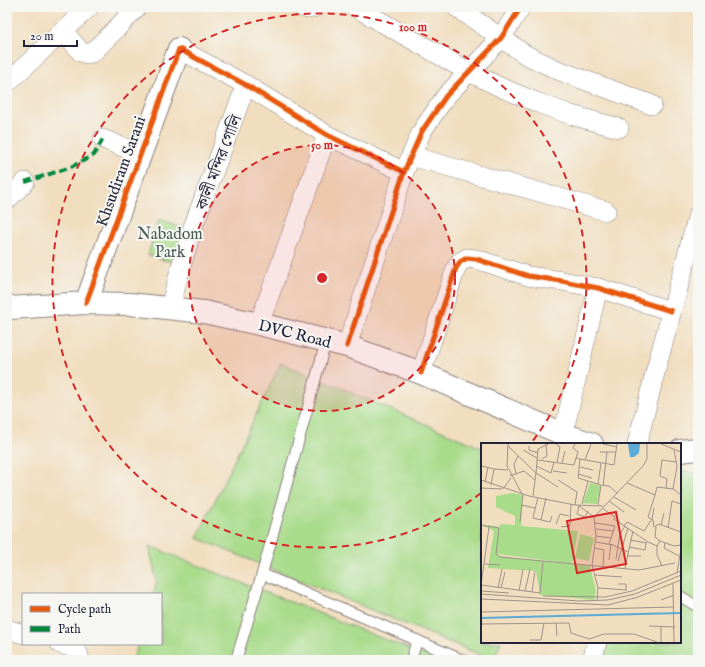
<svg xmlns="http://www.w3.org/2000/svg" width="705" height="667" font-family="'IM FELL English','Noto Serif Bengali',serif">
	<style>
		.green { fill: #a8db8a; stroke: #657e62 }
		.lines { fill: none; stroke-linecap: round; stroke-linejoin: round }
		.lane-casing { stroke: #8a807d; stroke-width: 12 }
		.street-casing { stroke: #8a807d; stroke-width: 20 }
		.secondary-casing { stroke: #8a807d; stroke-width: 24 }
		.lane { stroke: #fff; stroke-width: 10 }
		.street { stroke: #fff; stroke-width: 19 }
		.secondary { stroke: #fff; stroke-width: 22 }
		.quiet { stroke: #00873e; stroke-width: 4; stroke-dasharray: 8 4; stroke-linecap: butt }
		.cycleway-casing { stroke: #f6f6f2; stroke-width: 8 }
		.cycleway { stroke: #e8590c; stroke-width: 5 }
		.ring { fill: none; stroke: #d62828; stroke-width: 2; stroke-dasharray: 7 5 }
		.labels { text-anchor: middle; stroke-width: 4; stroke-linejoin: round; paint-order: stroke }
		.street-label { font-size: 16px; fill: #22223b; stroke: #f6f6f2 }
		.park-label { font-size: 16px; fill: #4a5a53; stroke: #f6f6f2 }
		.inset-river { fill: none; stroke: #5babd6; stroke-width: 2 }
		.inset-road { fill: none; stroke: #9e938a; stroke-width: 1 }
		.view { fill: #d62828; fill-opacity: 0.15; stroke: #d62828; stroke-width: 2 }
		.inset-edge { fill: none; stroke: #22223b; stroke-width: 2 }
		.centre { fill: #d62828; stroke: #f6f6f2; stroke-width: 2 }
		.ring-label { font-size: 12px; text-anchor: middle; font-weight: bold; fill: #d62828; stroke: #f6f6f2; stroke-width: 4; stroke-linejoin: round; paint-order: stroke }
	</style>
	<rect width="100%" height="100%" fill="#f6f6f2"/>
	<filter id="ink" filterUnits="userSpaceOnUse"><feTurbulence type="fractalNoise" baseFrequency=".025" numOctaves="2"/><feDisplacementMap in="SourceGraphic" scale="8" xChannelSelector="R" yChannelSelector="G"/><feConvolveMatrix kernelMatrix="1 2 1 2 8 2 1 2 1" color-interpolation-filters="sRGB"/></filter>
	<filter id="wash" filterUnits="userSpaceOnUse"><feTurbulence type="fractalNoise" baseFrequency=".012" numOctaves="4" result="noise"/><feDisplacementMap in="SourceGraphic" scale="16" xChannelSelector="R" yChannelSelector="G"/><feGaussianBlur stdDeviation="0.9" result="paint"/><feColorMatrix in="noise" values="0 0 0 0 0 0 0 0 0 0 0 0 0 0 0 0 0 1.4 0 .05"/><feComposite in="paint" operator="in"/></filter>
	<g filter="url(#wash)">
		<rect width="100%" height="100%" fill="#f1debf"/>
		<g class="green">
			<polygon points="159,220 192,231 181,265 148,255 153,238"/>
			<polygon points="281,363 482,448 482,642 501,642 493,660 197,538"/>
			<polygon points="680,471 698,473 698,660 596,660 600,642 680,642"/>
			<polygon points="149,546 437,660 133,660 138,644 161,644 161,594 153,594 157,583"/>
		</g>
	</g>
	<g filter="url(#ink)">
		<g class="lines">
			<defs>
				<g id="lane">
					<polyline points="262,574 463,660"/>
					<polyline points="680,596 698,607"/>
					<polyline points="236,660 262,574 326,341"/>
					<polyline points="411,660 417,640"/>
				</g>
				<g id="street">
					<polyline points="302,7 308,9 316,7"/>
					<polyline points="355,7 469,72 500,87 536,102 571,115 619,128"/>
					<polyline points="456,7 526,55 560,71 652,105"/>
					<polyline points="63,31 89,7"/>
					<polyline points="179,49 246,85 327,135 404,172"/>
					<polyline points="7,83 63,31 81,52 87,54 92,53 116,29 137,7"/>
					<polyline points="103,139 140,154"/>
					<polyline points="411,156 606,211"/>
					<polyline points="7,200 25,182"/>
					<polyline points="170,308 180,270 193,227 246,85"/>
					<polyline points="259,324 327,135"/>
					<polyline points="347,346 404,172 422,131 446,96 501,38 521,7"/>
					<polyline points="421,373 456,268 460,262 467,258 476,259 528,276 562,281 598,288 671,311"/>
					<polyline points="563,434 598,288"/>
					<polyline points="637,444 656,369 698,215"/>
					<polyline points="7,629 23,634"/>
					<polyline points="60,644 71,647 79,655 79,660"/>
					<polyline points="592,660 597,642"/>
				</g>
				<g id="secondary">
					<polyline points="86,303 179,49"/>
					<polyline points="7,305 10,308 86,303 130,304 204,312 259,324 347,346 421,373 563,434 592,444"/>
					<polyline points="680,451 698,449"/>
				</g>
			</defs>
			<use href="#lane" class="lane-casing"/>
			<use href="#street" class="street-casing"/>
			<use href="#secondary" class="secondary-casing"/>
			<use href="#lane" class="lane"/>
			<use href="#street" class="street"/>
			<use href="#secondary" class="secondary"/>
			<polyline class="quiet" points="25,182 71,167 94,155 103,139"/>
			<defs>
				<g id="cycleway">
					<polyline points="86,303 179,49 246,85 327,135 404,172"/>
					<polyline points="347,346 404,172 422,131 446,96 501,38 521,7"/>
					<polyline points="421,373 456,268 460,262 467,258 476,259 528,276 562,281 598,288 671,311"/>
				</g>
			</defs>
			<use href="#cycleway" class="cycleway-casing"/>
			<use href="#cycleway" class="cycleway"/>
		</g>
	</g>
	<circle cx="322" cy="278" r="133" fill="#d62828" fill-opacity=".12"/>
	<g class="ring">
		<circle cx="322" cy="278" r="133"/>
		<path d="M481 493A267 267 0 1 1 532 442"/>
	</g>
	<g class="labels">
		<g class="street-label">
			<text transform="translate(218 162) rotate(-69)" y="6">কালী মন্দির গোলি</text>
			<text transform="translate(120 171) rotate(-70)" y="6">Khsudiram Sarani</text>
			<text transform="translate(295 333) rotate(14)" y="6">DVC Road</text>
		</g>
		<g class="park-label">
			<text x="170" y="239">Nabadom<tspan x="170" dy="18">Park</tspan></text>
		</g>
	</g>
	<g transform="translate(481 443)">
		<rect width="200" height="200" fill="#f1debf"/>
		<path d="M109,40L120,43L116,61L102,60ZM31,50L42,52L40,83L97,88L91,121L17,111L19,113L109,123L115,148L113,157L59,152L55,128L7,125L13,88L0,81L18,84L20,81L34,82V73L15,64V53ZM99,91L113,95L108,118L94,115Z" fill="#a8db8a"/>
		<path d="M147,1H159L158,10L153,14H149Z" fill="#5babd6"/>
		<path class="inset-river" d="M0,175L200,170"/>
		<path class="inset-road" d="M27,1L26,23L41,51M67,1L57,6L55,30L77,44M75,1L79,4L76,19M94,1L92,5L97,9L95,15M122,1L136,4M180,1L200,9M27,3L55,30L52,53M48,3V7L57,10M42,7L56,15M193,7L196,23L192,46L200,52M119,9H135M0,12V27M61,16L66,13L65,2M56,17L93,22L95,15L99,16M104,17L110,1M81,20L84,8M1,23L13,26L10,42M55,23L70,30L73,19M99,24L112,27M13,26L27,27M72,28L86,30M35,31L33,21L37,13M97,31L111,35M29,33L43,28L54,37M0,37L48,53L94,62L122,63M77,37L96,49L94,62M4,39L7,24M146,40L174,52L176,44L192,46M117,41L120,20M121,42L128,43L136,50M122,43L126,9M0,45L21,46M185,45L186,36L179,33L181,17L195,19M22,46L30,35M174,52L167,74L172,77L173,84L178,81L200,89M57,54L52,75L69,79L71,73M133,54L155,67M128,58L143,69M101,61L107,38M40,62L54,65M97,62L113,74M117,62L120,42L97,35L99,16L133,22L136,1M98,63L96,71L104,74L107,68M121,65L134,74L133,76L167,99L176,103L179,98L193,103L200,102M60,77L65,55M39,79L42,51M114,80L134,83L128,101M75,81L79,71L88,73M0,82L8,84L0,142M180,82L183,70M7,83L18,85L15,111L19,114L158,127L194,120M143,83L146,79L163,88L171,76L173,65M80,84L89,83L90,61M175,84L174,94L179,98M187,85L191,58L200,61M115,86L132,88M115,93L130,95M149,97L166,100M115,99L132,102L147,109M184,100L183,105L198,113M176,103V112L181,123M148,104L164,107L165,100M114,105L123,107L122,123M147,113H160M135,116L139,91L144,83M128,117L130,101M137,118L147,85M3,121L19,122M144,125L152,88M196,130L200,106M114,132L141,134M137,141H145V147M192,141L193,199M0,142L59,150L62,119M17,145L21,126M20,145L24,129M117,145L146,147M0,148L28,150M38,148L42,126M44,148L49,126M51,149L54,128M0,151L98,158L127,157L154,151L200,132M62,153L124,154L151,148L200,128M0,156L127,162L157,154L200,137M116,157L117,145L111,122L115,93L113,74L162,23L166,16V1M180,157L193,152M0,169L193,164M75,180L76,193M0,181L88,180L90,190L108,196L123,191H153L176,199M168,183L194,184M49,197H60L63,180M180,199V184"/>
		<path class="view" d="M135,69L145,121L96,130L86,78Z"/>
		<rect width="200" height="200" class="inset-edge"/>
	</g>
	<circle cx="322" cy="278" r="6" class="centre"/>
	<g class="ring-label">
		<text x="413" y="31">100 m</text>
		<text x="322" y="149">50 m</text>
	</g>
	<rect width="705" height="667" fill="none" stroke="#f6f6f2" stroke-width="24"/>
	<rect x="22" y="593" width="140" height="52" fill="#f6f6f2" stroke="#a1a1a9"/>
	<rect x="30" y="606" width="20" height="6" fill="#e8590c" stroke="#a1a1a9"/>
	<text x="58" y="613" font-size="12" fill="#22223b">Cycle path</text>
	<rect x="30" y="626" width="20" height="6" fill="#00873e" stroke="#a1a1a9"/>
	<text x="58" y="633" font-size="12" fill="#22223b">Path</text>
	<path d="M24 40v6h53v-6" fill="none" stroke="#22223b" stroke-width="2"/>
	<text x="30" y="40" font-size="12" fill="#22223b" stroke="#f6f6f2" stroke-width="3" paint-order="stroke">20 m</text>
</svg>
